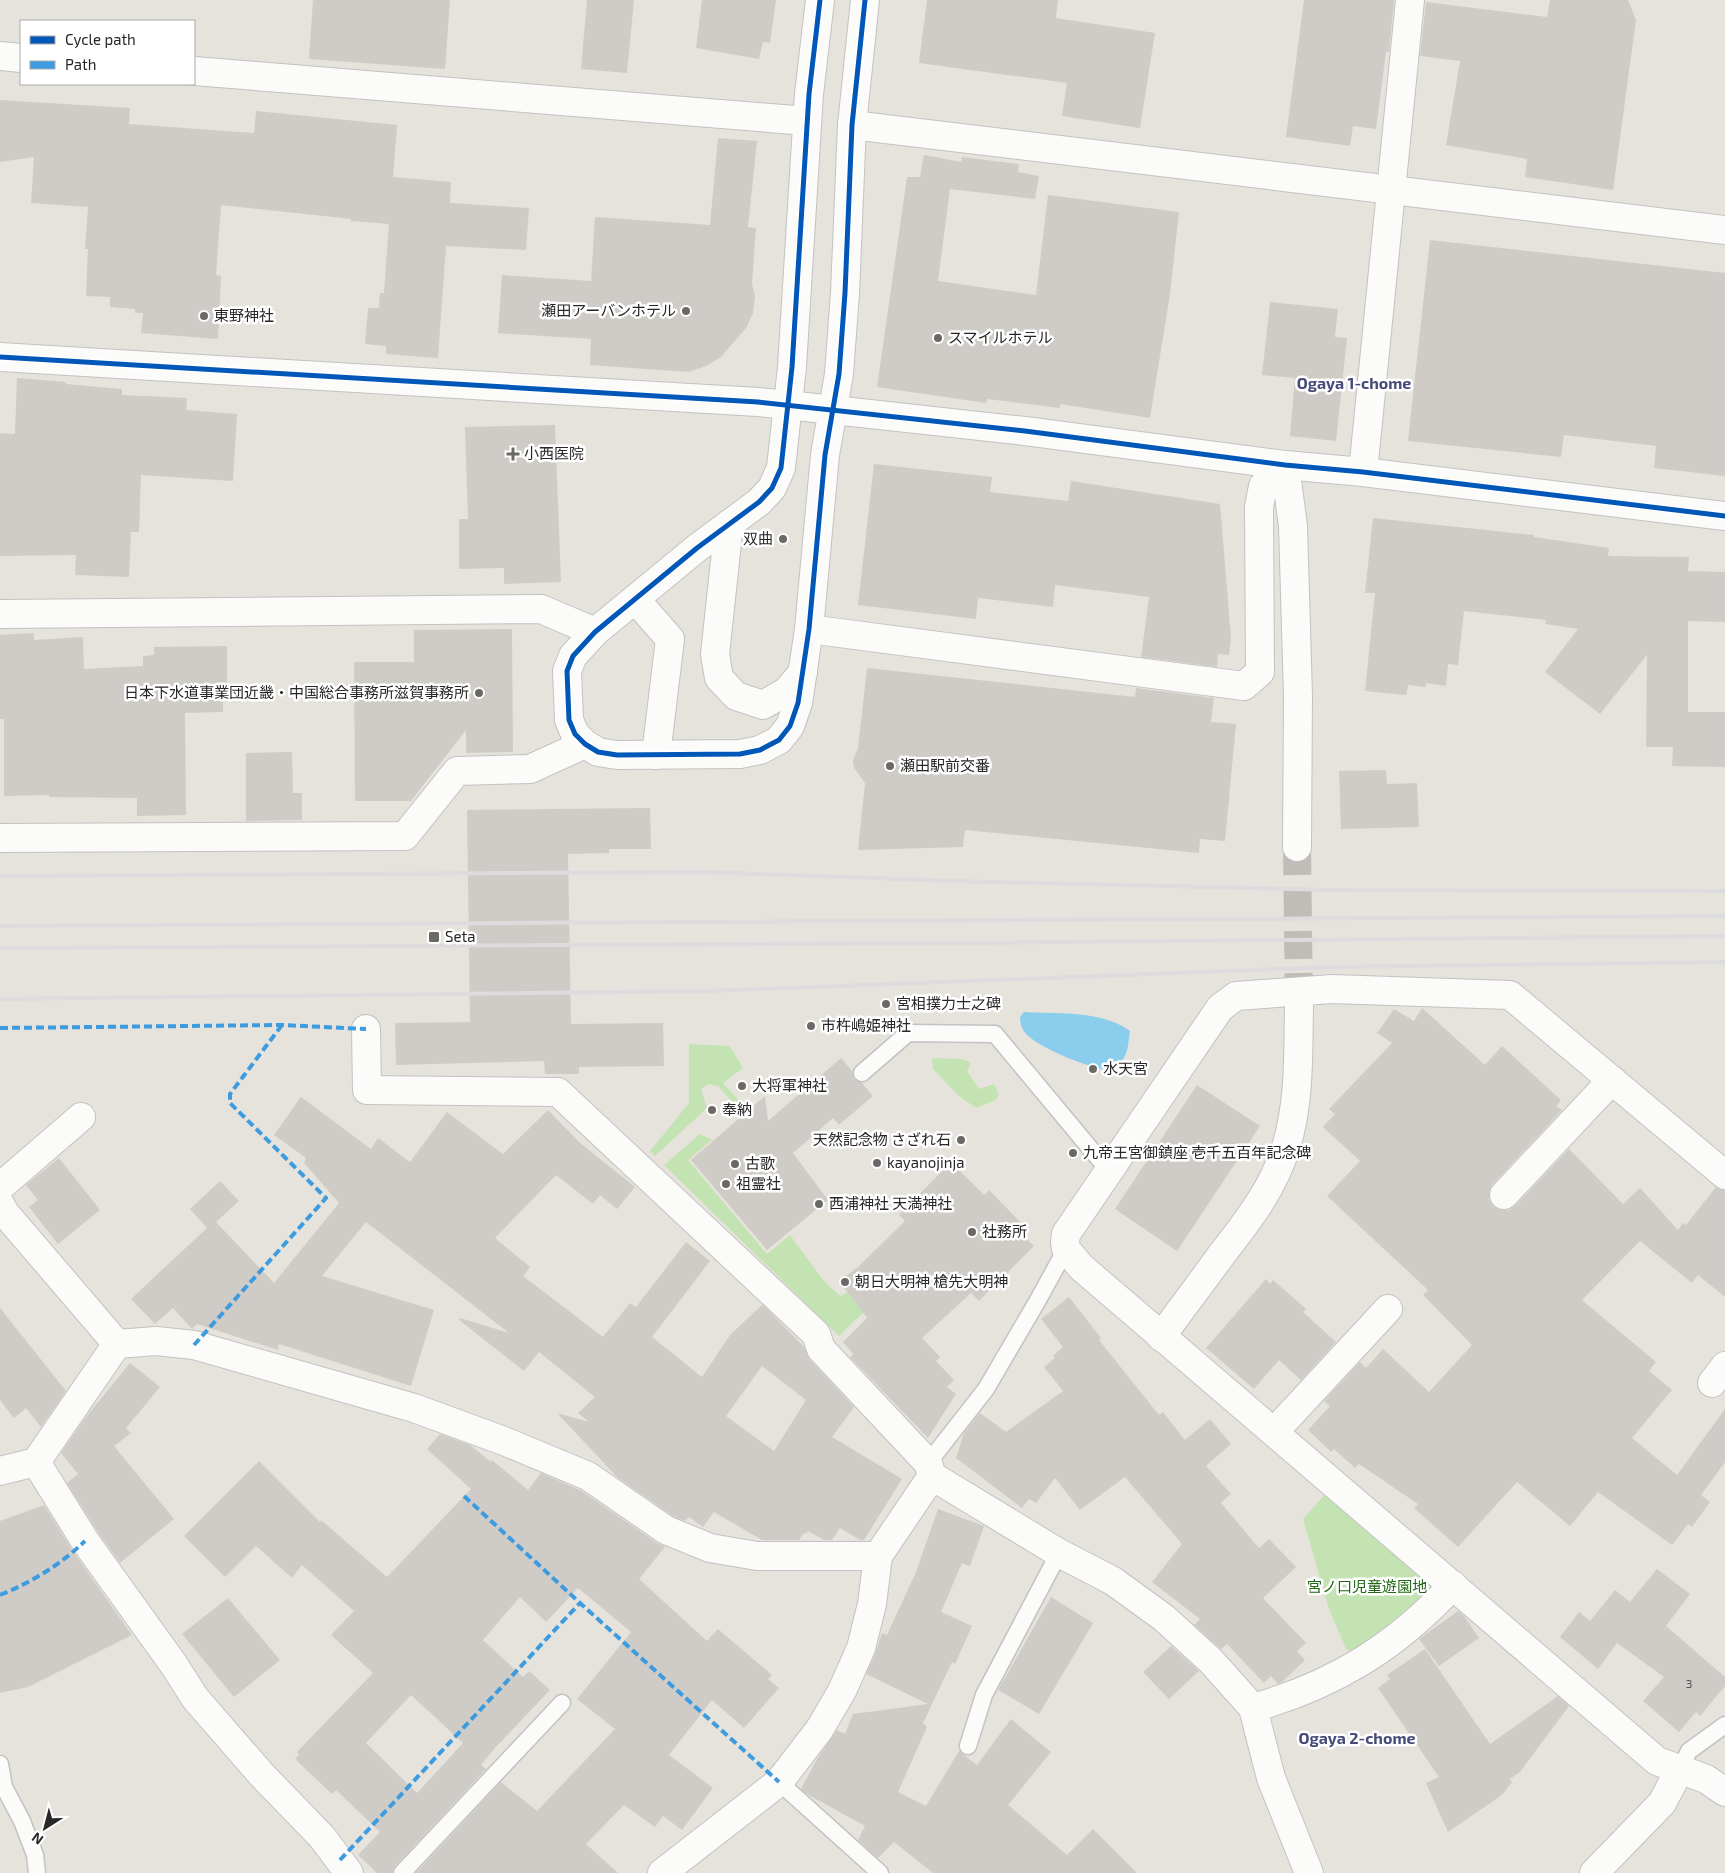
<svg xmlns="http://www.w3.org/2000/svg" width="1725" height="1873" font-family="'Exo 2','Noto Sans JP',sans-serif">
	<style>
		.green { fill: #c3e4b2 }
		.water { fill: #8acded }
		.building { fill: #cfccc7; fill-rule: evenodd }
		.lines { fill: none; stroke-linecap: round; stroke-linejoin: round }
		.minor-tunnel { stroke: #c0bdb8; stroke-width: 28; stroke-dasharray: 28 14; stroke-linecap: butt }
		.service-casing { stroke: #c3c2c2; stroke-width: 19 }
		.minor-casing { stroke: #c3c2c2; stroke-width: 30 }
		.tertiary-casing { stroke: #c3c2c2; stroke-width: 30 }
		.service { stroke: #fbfbfa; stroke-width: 16 }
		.minor { stroke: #fbfbfa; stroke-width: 28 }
		.tertiary { stroke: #fbfbfa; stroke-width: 28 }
		.rail { stroke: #dcdbde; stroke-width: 4 }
		.quiet { stroke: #3d9ce0; stroke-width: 4; stroke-dasharray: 8 4; stroke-linecap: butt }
		.cycleway-casing { stroke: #fff; stroke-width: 8 }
		.cycleway { stroke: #0057b8; stroke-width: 5 }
		.poi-dot { fill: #6a6966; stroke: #fff; stroke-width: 2 }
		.labels { text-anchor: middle; stroke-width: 5; stroke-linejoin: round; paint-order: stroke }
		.number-label { font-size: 12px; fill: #525150 }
		.poi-label { font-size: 15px; fill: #272727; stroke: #fff; text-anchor: start }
		.park-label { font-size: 15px; fill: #206615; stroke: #fff }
		.neighbourhood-label { font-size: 16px; font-weight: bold; fill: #464b79; stroke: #fff }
	</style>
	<rect width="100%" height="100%" fill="#e6e3dc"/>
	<g class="green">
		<polygon points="689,1044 730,1046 743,1068 723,1083 739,1101 738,1104 735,1105 718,1086 708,1084 701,1089 707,1108 655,1156 650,1151 689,1103"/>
		<polygon points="932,1058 962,1059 971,1063 967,1071 979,1089 994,1084 999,1094 996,1100 976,1108 959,1096 933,1069"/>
		<polygon points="700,1134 712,1140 688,1160 767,1254 790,1235 824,1281 840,1296 848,1292 870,1306 839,1336 664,1165"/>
		<polygon points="1328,1491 1426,1581 1417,1604 1355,1652 1346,1649 1329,1609 1303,1519"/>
	</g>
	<path class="water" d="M1024,1012C1058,1014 1101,1010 1130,1031C1127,1051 1129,1055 1113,1071C1092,1069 1043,1050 1027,1035C1022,1030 1020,1023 1020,1017Z"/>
	<g class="building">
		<polygon points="313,0 450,0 445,69 309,59"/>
		<polygon points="587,0 634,0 627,73 581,69"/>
		<polygon points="702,0 776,0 770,43 763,42 759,59 696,48"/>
		<polygon points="927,0 1058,0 1056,18 1155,33 1140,128 1062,116 1067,83 919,63"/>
		<polygon points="1304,0 1394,0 1389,52 1386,52 1376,129 1353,126 1350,146 1286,137"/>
		<polygon points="1550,0 1628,0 1636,20 1613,190 1525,177 1527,159 1446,145 1460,61 1420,56 1426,2 1547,17"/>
		<polygon points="0,100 130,108 129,124 254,133 256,111 397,125 393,177 451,182 450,203 529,208 526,250 446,246 438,358 386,354 386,346 365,344 368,308 379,308 380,293 384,293 389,224 351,221 351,219 221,205 216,275 221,276 218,339 141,333 143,313 135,313 135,309 110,307 110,297 86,296 88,249 85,249 88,207 31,203 34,157 0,162"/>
		<polygon points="718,138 757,141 748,227 756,228 752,284 755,296 753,313 746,328 721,357 706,366 689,372 590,365 591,339 498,333 502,275 591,281 595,217 710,225"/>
		<polygon points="924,155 961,162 962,157 1019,164 1018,172 1039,176 1035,199 950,189 938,281 1036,295 1048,195 1179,212 1170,294 1150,418 1060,404 1060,408 987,399 986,403 877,387 907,177 920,177"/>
		<polygon points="1430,240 1725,273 1725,476 1654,468 1656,446 1564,435 1561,457 1408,441"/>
		<polygon points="1270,302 1338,309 1335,337 1347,338 1336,441 1290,436 1295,378 1262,375"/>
		<polygon points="17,378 66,382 66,384 122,389 122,395 187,398 186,410 237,414 233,481 141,475 139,532 131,532 129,577 75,575 76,555 0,556 0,433 15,434"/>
		<polygon points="555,425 561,582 504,584 504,568 459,569 459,519 468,519 465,427"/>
		<polygon points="874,464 992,477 990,492 1068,501 1071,481 1220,504 1231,638 1229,655 1218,654 1217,667 1141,657 1149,597 1055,585 1053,607 978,598 976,619 858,605"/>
		<polygon points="1373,518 1534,535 1534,537 1609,548 1608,556 1689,557 1688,571 1725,572 1725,622 1688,621 1688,712 1725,712 1725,767 1672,766 1673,747 1646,747 1647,655 1600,714 1545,672 1578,629 1545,624 1546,620 1464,611 1458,665 1448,664 1446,686 1426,683 1426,687 1408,685 1406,695 1365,691 1375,593 1365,593"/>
		<polygon points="512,629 513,752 466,753 466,730 411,801 355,801 354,662 414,662 414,630"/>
		<polygon points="34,633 34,640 83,637 84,669 143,666 143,656 154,655 154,647 227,646 227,698 223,698 223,712 185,713 186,815 137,816 137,798 49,797 49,795 4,796 4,719 0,719 0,635"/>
		<polygon points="867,668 1135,697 1136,688 1214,698 1211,722 1236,724 1225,841 1200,839 1199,853 965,830 963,847 858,850 865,783 854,768 853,760 858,748"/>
		<polygon points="292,752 293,793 302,793 302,820 246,821 246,753"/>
		<polygon points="1386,770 1387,784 1417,783 1419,827 1341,829 1339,771"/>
		<polygon points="650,808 651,849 609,849 609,853 568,854 571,1024 663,1023 664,1066 579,1067 579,1074 545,1074 544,1061 396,1065 395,1023 470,1022 467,810"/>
		<polygon points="1422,1008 1485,1065 1502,1046 1561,1100 1556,1106 1562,1110 1492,1185 1489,1192 1489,1199 1494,1207 1501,1210 1509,1210 1515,1206 1569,1149 1623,1204 1640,1188 1678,1230 1683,1223 1686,1225 1716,1187 1725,1190 1725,1297 1698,1275 1692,1283 1640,1241 1582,1300 1656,1362 1649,1371 1672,1390 1632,1438 1677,1475 1725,1409 1725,1462 1701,1495 1710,1502 1692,1527 1688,1524 1672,1545 1598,1492 1570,1526 1517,1482 1458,1547 1414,1508 1418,1504 1359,1464 1355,1468 1334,1449 1331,1452 1308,1430 1330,1406 1324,1401 1360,1362 1366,1368 1383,1349 1429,1392 1472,1345 1423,1295 1428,1290 1327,1196 1360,1161 1323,1127 1335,1114 1329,1109 1392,1043 1377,1033 1394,1009 1414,1021"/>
		<polygon points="841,1058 852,1071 854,1079 862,1083 873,1096 839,1125 833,1118 793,1153 828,1200 767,1250 691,1160 765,1096 768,1121"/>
		<polygon points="1197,1085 1260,1126 1177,1251 1115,1209"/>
		<path d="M301,1097L371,1149L378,1138L410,1162L447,1112L503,1154L548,1110L579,1142L635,1187L617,1209L600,1195L593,1204L556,1175L495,1238L530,1267L523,1276L603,1337L630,1303L636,1307L686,1242L710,1261L652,1337L702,1377L730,1335L762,1305L767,1309L804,1347L810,1360L854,1407L832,1437L902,1479L864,1540H860L840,1528L832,1540H824L808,1531L806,1534L804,1533L799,1540H762L714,1512L703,1527L689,1517L685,1521L673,1516L618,1478L557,1413L589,1422L578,1413L595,1397L539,1352L524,1371L459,1320L460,1318L509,1333L366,1222L322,1276L434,1310L411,1386L279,1344L278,1350L197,1324L192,1329L173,1308L155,1324L131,1299L207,1228L190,1209L220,1181L239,1201L216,1222L274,1283L339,1203L304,1163L306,1158L274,1135ZM762,1366L806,1400L774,1451L726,1416Z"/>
		<polygon points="59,1158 100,1210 58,1244 29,1207 38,1200 26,1185"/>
		<polygon points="951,1162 984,1195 989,1190 1029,1231 1024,1236 1034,1246 979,1301 971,1293 922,1338 940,1357 936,1361 954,1380 947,1387 956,1394 928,1438 850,1357 853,1354 843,1342 867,1318 839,1281 858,1267 905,1221 899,1215"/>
		<polygon points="1266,1279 1270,1284 1273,1280 1306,1309 1303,1312 1336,1342 1301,1380 1279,1360 1254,1389 1206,1348"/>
		<polygon points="1069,1297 1101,1338 1099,1340 1159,1415 1163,1412 1185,1440 1210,1419 1231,1444 1206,1466 1231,1494 1221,1503 1259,1548 1269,1539 1296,1567 1263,1598 1306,1643 1297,1651 1305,1660 1282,1682 1278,1684 1271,1676 1264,1683 1227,1644 1221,1649 1194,1625 1200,1619 1152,1582 1182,1544 1125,1477 1080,1510 1055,1478 1036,1503 1029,1499 1022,1508 956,1458 964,1433 980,1413 1006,1432 1063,1391 1044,1367 1055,1358 1053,1356 1063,1347 1041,1319"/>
		<polygon points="0,1308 66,1391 41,1427 26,1408 14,1418 0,1400"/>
		<polygon points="130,1363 160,1387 126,1428 131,1433 114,1446 174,1519 120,1563 98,1532 67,1483 78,1474 61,1453 86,1417"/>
		<path d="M440,1434L470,1445L491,1462L492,1460L528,1490L541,1473L580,1490L657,1543L665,1547L639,1579L707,1641L718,1629L772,1675L768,1679L779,1688L744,1728L712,1700L669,1755L713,1788L682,1830L663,1816L655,1827L624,1805L586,1844L618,1873H416L501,1782L537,1811L615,1729L577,1699L631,1632L578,1588L546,1622L520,1597L483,1640L523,1677L529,1671L550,1690L495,1748L481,1765L486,1769L395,1866L392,1873H377L358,1855L380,1832L336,1790L332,1794L295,1759L299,1755L297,1752L373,1673L331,1635L354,1611L302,1565L292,1578L256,1546L225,1577L184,1536L259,1461L320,1522L321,1520L387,1577L471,1489L427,1449ZM411,1695L463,1743L417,1793L366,1743Z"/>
		<polygon points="44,1505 72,1550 132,1635 28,1687 0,1693 0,1521"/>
		<polygon points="938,1509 984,1526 970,1566 962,1563 941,1612 972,1626 955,1664 952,1662 923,1723 927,1727 898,1792 926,1806 959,1751 977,1765 1011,1719 1051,1752 1008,1805 1067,1855 1093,1829 1137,1873 933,1873 894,1842 878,1858 858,1840 865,1826 807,1794 801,1789 817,1759 837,1730 845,1734 853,1714 928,1704 866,1674 875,1654 882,1633 887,1635 916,1572"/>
		<polygon points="1657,1569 1690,1594 1666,1626 1725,1677 1725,1686 1700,1716 1696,1712 1679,1732 1643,1701 1664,1677 1617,1643 1598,1669 1560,1637 1579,1612 1590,1621 1615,1590 1630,1602"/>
		<polygon points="1051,1597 1093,1623 1039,1714 998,1690"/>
		<polygon points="228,1598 280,1660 234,1697 182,1634"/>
		<polygon points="1458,1611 1464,1616 1479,1638 1439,1666 1419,1639"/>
		<polygon points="1171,1646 1199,1671 1169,1699 1143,1672"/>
		<polygon points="1425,1649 1490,1744 1558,1696 1569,1706 1520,1772 1510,1779 1512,1782 1502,1795 1448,1832 1426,1783 1439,1777 1378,1688 1390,1679 1387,1675"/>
	</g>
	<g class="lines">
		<polyline class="minor-tunnel" points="1297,847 1299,1006"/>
		<defs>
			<g id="service">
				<polyline points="862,1073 908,1033 995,1034 1109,1171"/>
				<polyline points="928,1463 986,1389 1038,1300 1066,1249"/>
				<polyline points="968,1746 984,1695 1059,1553"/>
				<polyline points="0,1764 4,1787 22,1821 35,1855 37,1873"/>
				<polyline points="1680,1769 1689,1751 1725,1725"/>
				<polyline points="779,1782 880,1873"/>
				<polyline points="402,1873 562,1703"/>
			</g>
			<g id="minor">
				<polyline points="0,56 21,58"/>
				<polyline points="194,71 807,121"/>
				<polyline points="852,125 1725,230"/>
				<polyline points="0,357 758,402 788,405"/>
				<polyline points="1285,465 1293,526 1298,696 1297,847"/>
				<polyline points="1363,472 1410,0"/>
				<polyline points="729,524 715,654 719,678 736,696 763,705 787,691 803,672"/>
				<polyline points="635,599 670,639 656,755"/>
				<polyline points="0,614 541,609 595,632"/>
				<polyline points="809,629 1244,686 1260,672 1259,507 1263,486 1285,465"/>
				<polyline points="0,838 405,836 457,771 530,769 585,744"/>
				<polyline points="366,1029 367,1090 558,1092 816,1334 821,1349 928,1463 932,1476 1059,1553 1113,1581 1164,1618 1211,1661 1253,1708 1271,1778 1309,1873"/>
				<polyline points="1725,1175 1510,995 1332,989 1236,996 1220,1008 1066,1234 1065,1242 1066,1249 1081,1267 1657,1761 1706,1779 1725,1792"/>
				<polyline points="0,1187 81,1117"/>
				<polyline points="1504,1195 1612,1080"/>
				<polyline points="0,1204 5,1213 117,1344"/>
				<path d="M1161,1337C1181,1309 1202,1282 1222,1254C1248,1221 1274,1187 1286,1147C1300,1101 1298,1053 1299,1006"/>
				<polyline points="1712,1383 1725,1366"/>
				<polyline points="1274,1432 1388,1309"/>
				<polyline points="0,1471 36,1462"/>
				<path d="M1253,1708C1334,1685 1396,1647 1453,1585"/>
				<polyline points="349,1873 322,1837 261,1774 195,1698 174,1665 85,1541 36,1462 117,1344 156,1341 194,1345 414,1408 504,1441 588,1476 666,1530 710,1548 757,1556 878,1556"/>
				<polyline points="662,1873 779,1782 819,1730 842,1691 861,1648 872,1604 878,1556 932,1476"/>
				<polyline points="1594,1873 1662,1803 1680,1769"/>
			</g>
			<g id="tertiary">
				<polyline points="820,0 809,94 792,367 781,468 772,488 759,502 697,548 595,632 573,656 567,671 569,720 575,734 585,744 598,752 617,755 740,754 760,750 779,740 790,726 798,703 809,629 825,455 839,374 845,293 852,125 865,0"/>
				<polyline points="788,405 1025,431 1285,465 1363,472 1725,516"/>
			</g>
		</defs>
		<use href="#service" class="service-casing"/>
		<use href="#minor" class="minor-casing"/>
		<use href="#tertiary" class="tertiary-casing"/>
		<use href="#service" class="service"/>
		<use href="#minor" class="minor"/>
		<use href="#tertiary" class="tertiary"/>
		<g class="rail">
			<polyline points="0,876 705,872 954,881 1330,890 1725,891"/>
			<polyline points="0,926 1725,916"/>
			<polyline points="0,948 954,943 1725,936"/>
			<polyline points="0,999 707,991 1333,967 1725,962"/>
		</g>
		<g class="quiet">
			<polyline points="0,1028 282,1025 366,1029"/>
			<polyline points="194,1345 326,1198 230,1103 230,1094 282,1025"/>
			<polyline points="464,1496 580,1603 779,1782"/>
			<path d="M0,1595C32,1582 60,1565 85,1541"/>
			<polyline points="340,1860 580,1603"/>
		</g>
		<defs>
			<g id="cycleway">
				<polyline points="820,0 809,94 792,367 781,468 772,488 759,502 697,548 595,632 573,656 567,671 569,720 575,734 585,744 598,752 617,755 740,754 760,750 779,740 790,726 798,703 809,629 825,455 839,374 845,293 852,125 865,0"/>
				<polyline points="0,357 758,402 1025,431 1285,465 1363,472 1725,516"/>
			</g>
		</defs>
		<use href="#cycleway" class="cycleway-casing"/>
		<use href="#cycleway" class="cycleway"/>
	</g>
	<g class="poi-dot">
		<circle cx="686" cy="311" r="5"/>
		<circle cx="204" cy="316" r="5"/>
		<circle cx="938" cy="338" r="5"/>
		<path d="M510.5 446.5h5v5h5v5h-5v5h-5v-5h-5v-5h5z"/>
		<circle cx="783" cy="539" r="5"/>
		<circle cx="479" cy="693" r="5"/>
		<circle cx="890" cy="766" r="5"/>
		<rect x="428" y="931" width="12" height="12" rx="2.5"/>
		<circle cx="886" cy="1004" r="5"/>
		<circle cx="811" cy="1026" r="5"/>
		<circle cx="1093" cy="1069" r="5"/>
		<circle cx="742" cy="1086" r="5"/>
		<circle cx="712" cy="1110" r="5"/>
		<circle cx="961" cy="1140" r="5"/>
		<circle cx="1073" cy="1153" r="5"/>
		<circle cx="877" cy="1163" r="5"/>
		<circle cx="735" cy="1164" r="5"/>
		<circle cx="726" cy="1184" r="5"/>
		<circle cx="819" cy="1204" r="5"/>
		<circle cx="972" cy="1232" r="5"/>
		<circle cx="845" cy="1282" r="5"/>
	</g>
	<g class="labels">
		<g class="number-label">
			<text x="1689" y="1688">3</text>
		</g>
		<g class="poi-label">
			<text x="676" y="316" text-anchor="end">瀬田アーバンホテル</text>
			<text x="214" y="321">東野神社</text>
			<text x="948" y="343">スマイルホテル</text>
			<text x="524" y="459">小西医院</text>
			<text x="773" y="544" text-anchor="end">双曲</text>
			<text x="469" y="698" text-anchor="end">日本下水道事業団近畿・中国総合事務所滋賀事務所</text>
			<text x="900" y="771">瀬田駅前交番</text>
			<text x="445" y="942">Seta</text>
			<text x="896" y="1009">宮相撲力士之碑</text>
			<text x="821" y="1031">市杵嶋姫神社</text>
			<text x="1103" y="1074">水天宮</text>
			<text x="752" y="1091">大将軍神社</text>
			<text x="722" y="1115">奉納</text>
			<text x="951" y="1145" text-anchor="end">天然記念物 さざれ石</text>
			<text x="1083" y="1158">九帝王宮御鎮座 壱千五百年記念碑</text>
			<text x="887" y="1168">kayanojinja</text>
			<text x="745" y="1169">古歌</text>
			<text x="736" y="1189">祖霊社</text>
			<text x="829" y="1209">西浦神社 天満神社</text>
			<text x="982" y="1237">社務所</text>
			<text x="855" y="1287">朝日大明神 槍先大明神</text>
		</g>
		<g class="park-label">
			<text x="1367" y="1592">宮ノ口児童遊園地</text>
		</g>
		<g class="neighbourhood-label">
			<text x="1354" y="389">Ogaya 1-chome</text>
			<text x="1357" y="1744">Ogaya 2-chome</text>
		</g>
	</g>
	<rect x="20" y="20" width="175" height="65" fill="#ffffff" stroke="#a9a9a9"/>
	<rect x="30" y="36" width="25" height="8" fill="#0057b8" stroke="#a9a9a9"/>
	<text x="65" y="45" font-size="15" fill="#272727">Cycle path</text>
	<rect x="30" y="61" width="25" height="8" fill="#3d9ce0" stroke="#a9a9a9"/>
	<text x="65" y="70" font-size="15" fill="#272727">Path</text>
	<g transform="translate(45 1828) rotate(216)" stroke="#ffffff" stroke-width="4" paint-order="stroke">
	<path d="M0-4L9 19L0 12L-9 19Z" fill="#272727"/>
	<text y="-8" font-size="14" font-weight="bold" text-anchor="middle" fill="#272727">N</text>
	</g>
</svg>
